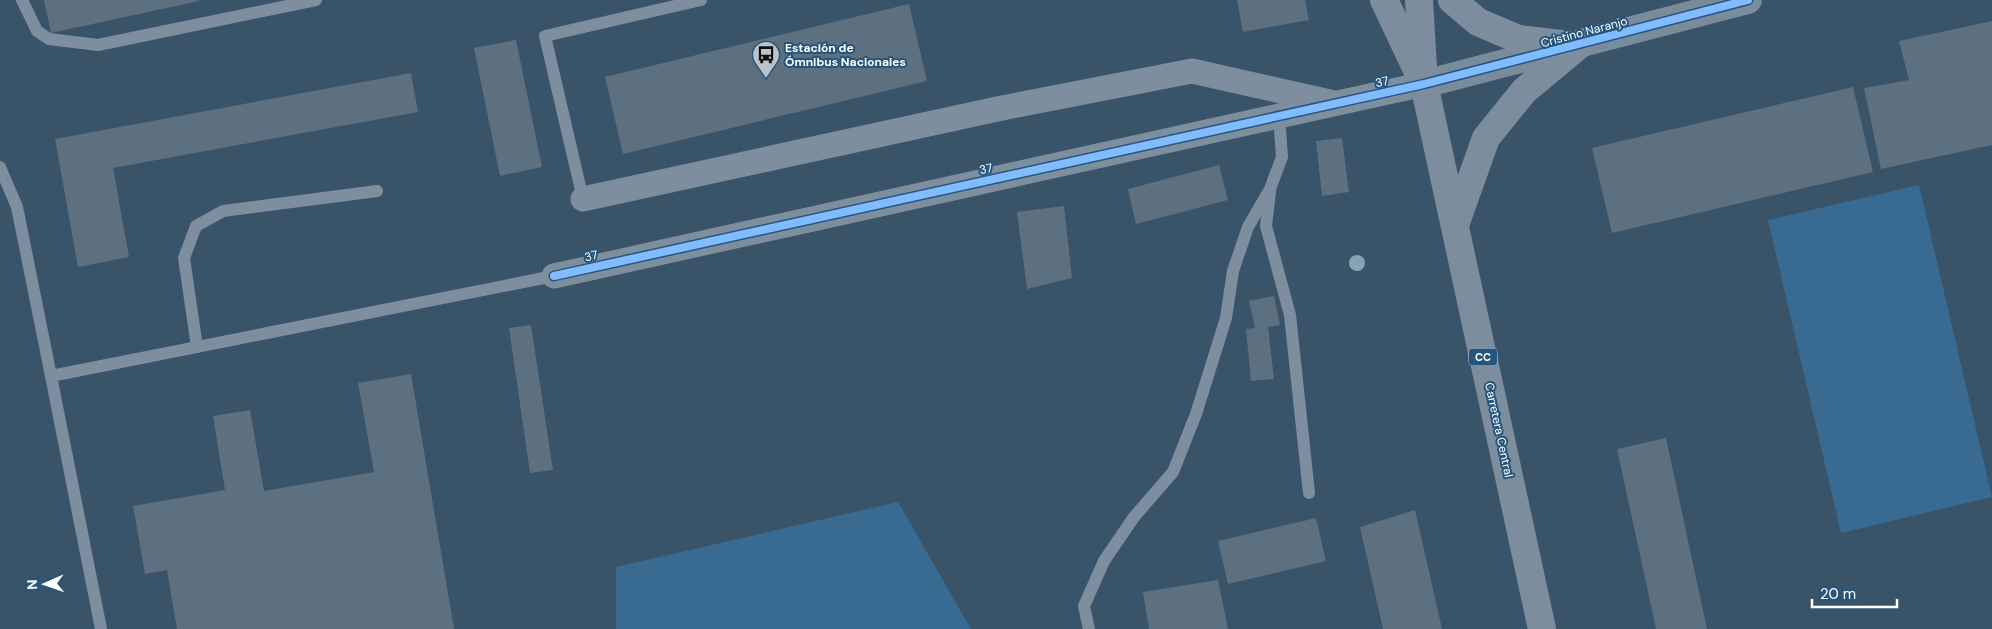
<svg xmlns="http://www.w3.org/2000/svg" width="1992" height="629" font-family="'DM Sans',sans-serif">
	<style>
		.green { fill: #396b92 }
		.building { fill: #5c7080 }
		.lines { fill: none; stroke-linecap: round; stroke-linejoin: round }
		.lane { stroke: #7d8f9f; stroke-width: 12 }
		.street { stroke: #7d8f9f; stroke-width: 25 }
		.secondary { stroke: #798c9b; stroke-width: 28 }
		.primary { stroke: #7c8e9e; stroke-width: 28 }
		.cycleway-casing { stroke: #25557c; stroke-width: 11 }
		.cycleway { stroke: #80bcff; stroke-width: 8 }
		.tree { fill: #8aa2b5 }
		.labels { text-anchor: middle; stroke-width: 4; stroke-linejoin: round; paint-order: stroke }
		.shield { fill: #25557c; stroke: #beccd8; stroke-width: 1 }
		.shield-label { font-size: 11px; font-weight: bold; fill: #fff }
		.street-label { font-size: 12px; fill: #fff; stroke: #25557c }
		.poi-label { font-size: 12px; font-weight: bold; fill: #fff; stroke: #25557c; text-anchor: start }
	</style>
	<rect width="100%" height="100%" fill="#395368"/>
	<g class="green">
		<polygon points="1919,185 1992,497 1841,533 1768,220"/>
		<polygon points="898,502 971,629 616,629 616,567"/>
	</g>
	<g class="building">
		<polygon points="44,0 199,0 199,1 51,33"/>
		<polygon points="1237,0 1305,0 1309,20 1243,32"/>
		<polygon points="909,4 927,81 623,154 605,77"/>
		<polygon points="1992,21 1992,145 1881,169 1864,88 1909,80 1899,41"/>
		<polygon points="516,40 542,167 500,176 474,48"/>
		<polygon points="411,73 418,112 113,168 129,257 78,267 55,139"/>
		<polygon points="1853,87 1873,172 1612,233 1592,148"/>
		<polygon points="1342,138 1349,192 1322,196 1316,141"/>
		<polygon points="1219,165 1228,200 1136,224 1128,189"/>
		<polygon points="1064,206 1072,278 1027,289 1017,212"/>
		<polygon points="1274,296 1280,325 1268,327 1274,379 1251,381 1246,329 1255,328 1249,301"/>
		<polygon points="531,325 553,470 530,473 509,328"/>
		<polygon points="411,374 454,629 177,629 167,570 145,574 133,506 225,490 213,416 250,410 264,491 374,472 358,383"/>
		<polygon points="1666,438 1707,629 1656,629 1617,449"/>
		<polygon points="1415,510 1442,629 1383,629 1360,527"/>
		<polygon points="1316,518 1326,561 1228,584 1218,541"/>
		<polygon points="1218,580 1228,629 1149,629 1143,592"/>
	</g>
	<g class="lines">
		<g class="lane">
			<polyline points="22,0 37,31 49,39 98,45 316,0"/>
			<polyline points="0,167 17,207 51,376"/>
			<polyline points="1270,192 1266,226 1290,315 1309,493"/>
			<polyline points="583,199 545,36 701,0"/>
			<polyline points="197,347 184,258 196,226 223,211 377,191"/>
			<polyline points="101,629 51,376 554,276"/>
			<polyline points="1089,629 1084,606 1104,561 1134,517 1173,472 1196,414 1226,318 1233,271 1248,227 1270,189 1282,157 1279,116"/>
		</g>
		<g class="street">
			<polyline points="583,199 1002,108 1192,71 1330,102"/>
			<polyline points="554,276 1424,84"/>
		</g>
		<polyline class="secondary" points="1424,84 1748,0"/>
		<g class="primary">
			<polyline points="1384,0 1418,72"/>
			<polyline points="1419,0 1424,84 1542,629"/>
			<polyline points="1452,0 1478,22 1518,39 1578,46"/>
			<polyline points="1455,225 1486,138 1524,91 1578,46"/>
		</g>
		<defs>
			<polyline id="cycleway" points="554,276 1424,84 1748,0"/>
		</defs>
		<use href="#cycleway" class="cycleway-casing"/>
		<use href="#cycleway" class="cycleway"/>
	</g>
	<circle class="tree" cx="1357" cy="263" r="8"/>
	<defs>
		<symbol id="bus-pin" viewBox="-11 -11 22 30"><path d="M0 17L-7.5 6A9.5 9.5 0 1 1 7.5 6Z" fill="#bac3ca" stroke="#25557c"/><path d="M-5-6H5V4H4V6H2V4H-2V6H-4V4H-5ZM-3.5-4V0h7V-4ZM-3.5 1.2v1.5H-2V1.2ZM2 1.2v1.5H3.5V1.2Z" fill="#111"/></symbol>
	</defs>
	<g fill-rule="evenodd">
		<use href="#bus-pin" x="750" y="39" width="32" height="43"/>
	</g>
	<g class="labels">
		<rect class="shield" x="1469" y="348.5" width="28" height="17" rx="4"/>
		<g class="shield-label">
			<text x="1483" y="361">CC</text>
		</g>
		<g class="street-label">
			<text transform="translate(1584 32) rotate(-15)" y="4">Cristino Naranjo</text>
			<text transform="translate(1382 82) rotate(-12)" y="4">37</text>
			<text transform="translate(986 169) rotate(-12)" y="4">37</text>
			<text transform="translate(591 256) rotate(-13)" y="4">37</text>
			<text transform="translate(1499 430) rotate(78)" y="4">Carretera Central</text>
		</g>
		<g class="poi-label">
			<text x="785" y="52">Estación de<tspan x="785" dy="14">Ómnibus Nacionales</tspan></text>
		</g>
	</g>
	<g transform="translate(45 584) rotate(268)" stroke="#25557c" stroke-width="4" paint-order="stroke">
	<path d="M0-4L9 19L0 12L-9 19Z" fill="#ffffff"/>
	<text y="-8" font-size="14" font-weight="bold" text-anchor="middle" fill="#ffffff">N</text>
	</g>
	<path d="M1812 599v8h85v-8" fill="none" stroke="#ffffff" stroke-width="2.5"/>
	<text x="1820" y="599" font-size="15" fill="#ffffff" stroke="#25557c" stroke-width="4" paint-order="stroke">20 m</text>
</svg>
